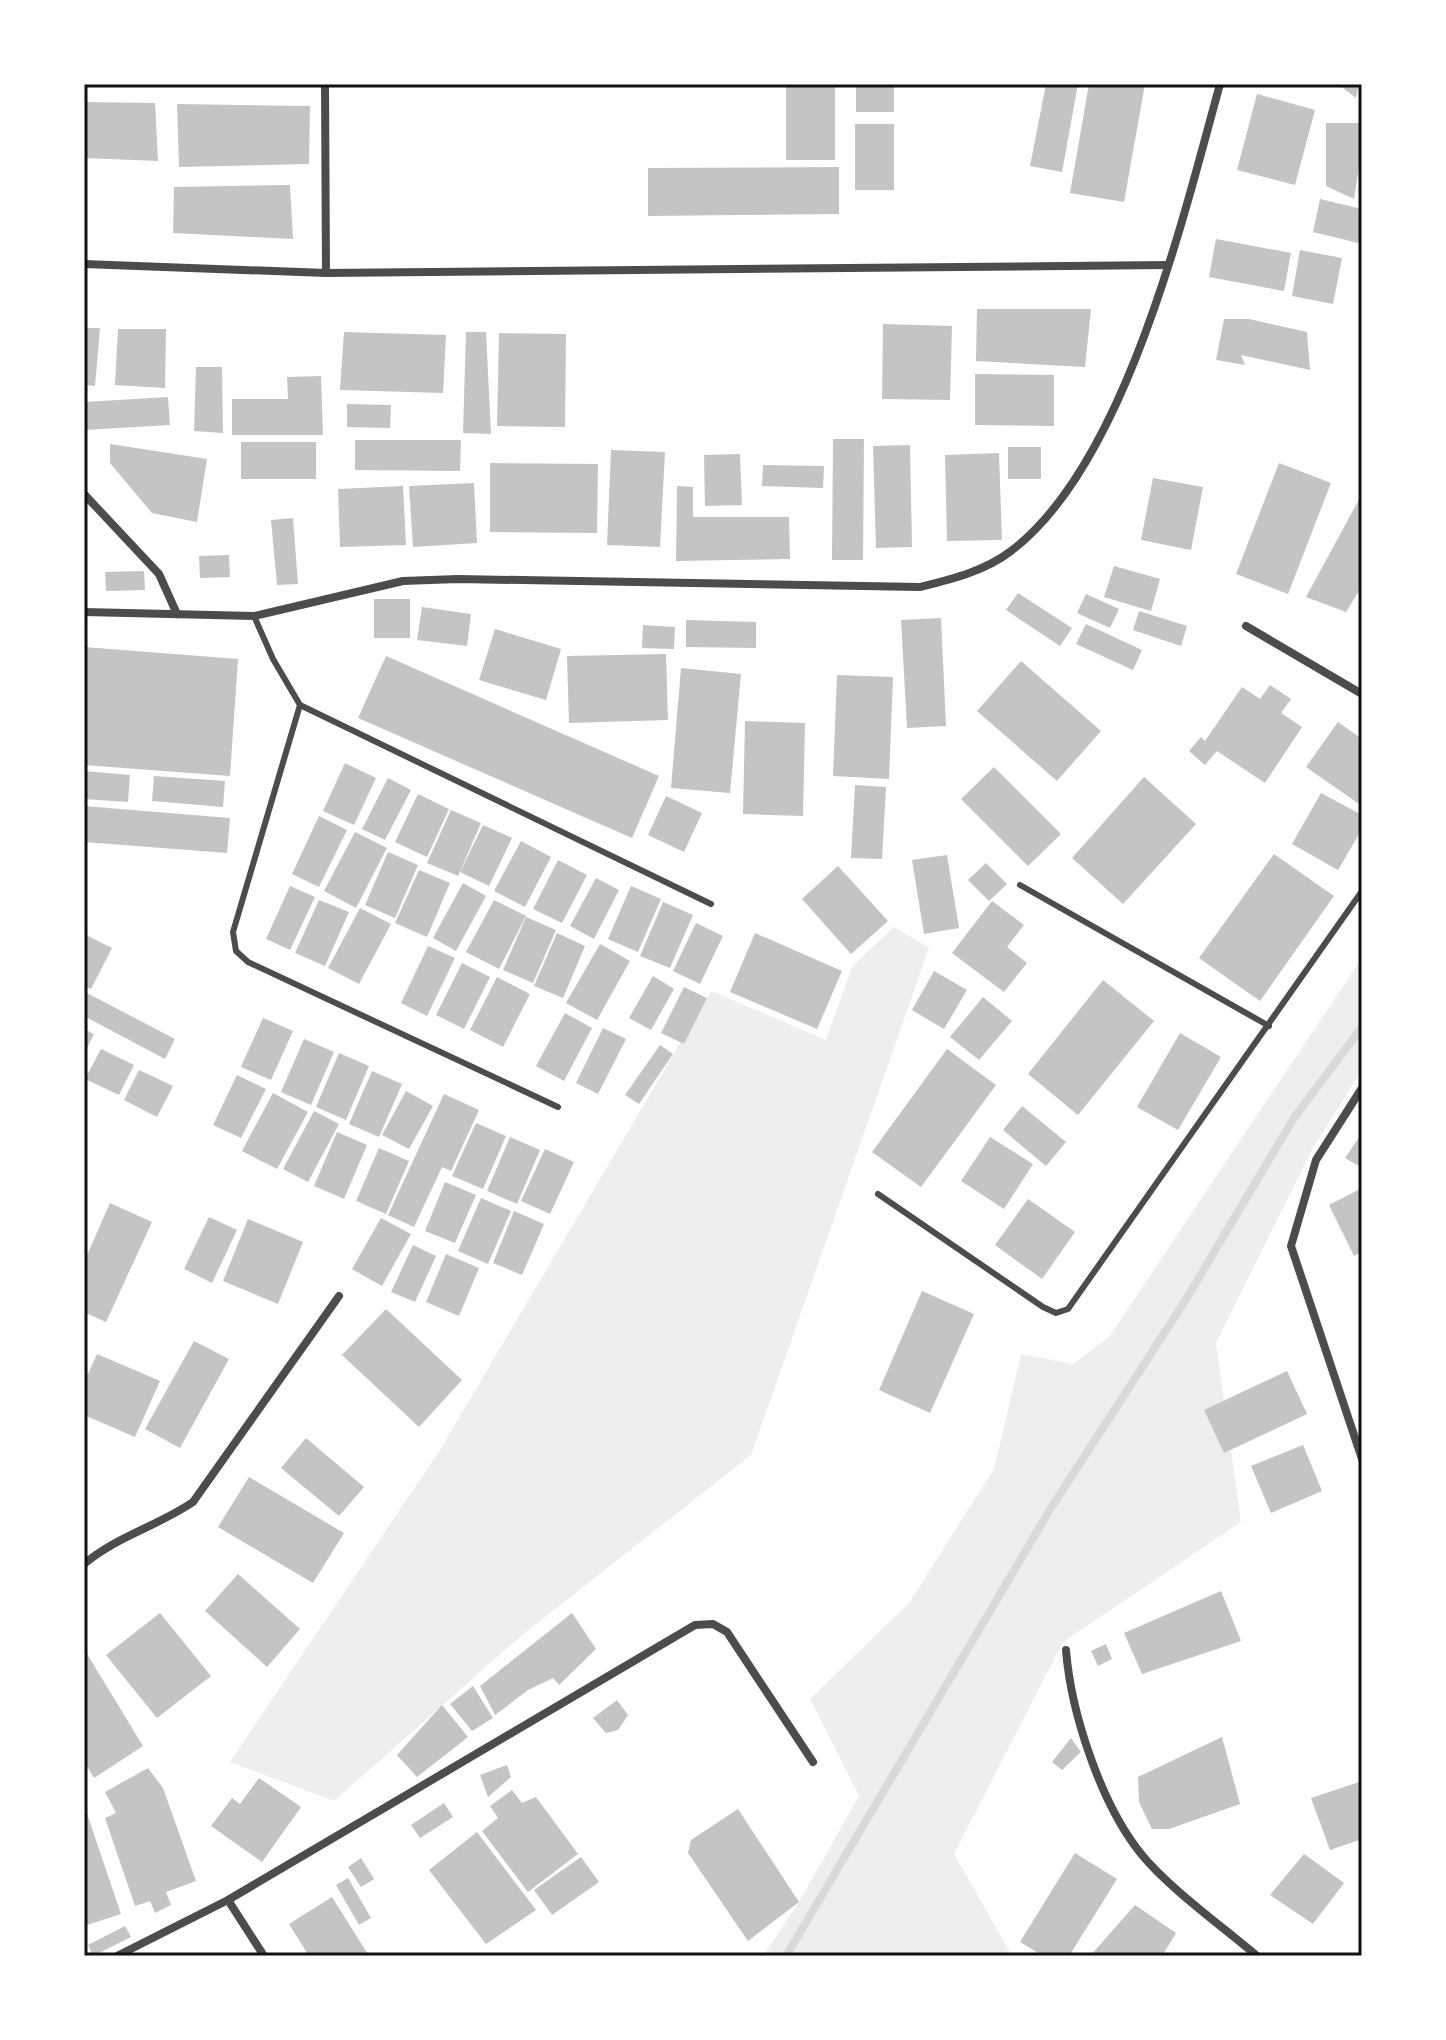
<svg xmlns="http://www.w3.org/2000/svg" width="1446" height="2040" font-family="Rubik,sans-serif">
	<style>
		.green { fill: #eee }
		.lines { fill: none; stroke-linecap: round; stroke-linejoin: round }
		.stream { stroke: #d9d9d9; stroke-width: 8 }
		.building { fill: #c4c4c4 }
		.service { stroke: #4c4c4c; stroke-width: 6 }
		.minor { stroke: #4c4c4c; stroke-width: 8 }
		.neatline { fill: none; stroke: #111; stroke-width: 3 }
	</style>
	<rect width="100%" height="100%" fill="#fff"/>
	<g class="green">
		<polygon points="894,927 929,948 751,1455 522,1635 334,1801 230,1762 440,1450 711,991 826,1040 852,967"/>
		<polygon points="1362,958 1362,1070 1313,1148 1216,1343 1241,1522 1063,1642 954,1854 1012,1956 763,1956 799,1902 859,1796 810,1699 909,1603 994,1469 1021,1354 1073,1364 1109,1337"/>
	</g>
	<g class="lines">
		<polyline class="stream" points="786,1956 1051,1508 1185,1301 1294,1118 1362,1027"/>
	</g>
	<g class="building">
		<rect x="786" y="84" width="49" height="76"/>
		<rect x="856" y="84" width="38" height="28"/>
		<polygon points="1046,84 1078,84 1062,172 1030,166"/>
		<polygon points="1089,84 1145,84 1124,202 1070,193"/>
		<polygon points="1338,84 1359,84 1356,98"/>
		<polygon points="1257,94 1315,110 1295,185 1237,170"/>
		<polygon points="84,102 155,103 158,161 84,158"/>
		<polygon points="177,104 310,106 309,164 179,167"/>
		<polygon points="1326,123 1362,123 1362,149 1354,199 1326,186"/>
		<rect x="855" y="124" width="39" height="66"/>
		<polygon points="839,167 839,214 648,216 648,168"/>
		<polygon points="290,185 293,239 173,233 174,187"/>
		<polygon points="1320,199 1362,209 1362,244 1313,232"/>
		<polygon points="1216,239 1291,253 1284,291 1209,277"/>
		<polygon points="1300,250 1342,258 1333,304 1292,296"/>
		<polygon points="977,309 1091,309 1085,367 976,361"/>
		<polygon points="1224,319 1249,319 1307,332 1310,370 1241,355 1245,365 1216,360"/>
		<polygon points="883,324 952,326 950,400 882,399"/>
		<polygon points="84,328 100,328 95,386 84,385"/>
		<polygon points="118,329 166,329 165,388 115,385"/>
		<polygon points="344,332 446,335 443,393 340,390"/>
		<polygon points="466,332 486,332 491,434 463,433"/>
		<polygon points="499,333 566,334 565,427 497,426"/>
		<polygon points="196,367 222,367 223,433 194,431"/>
		<polygon points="975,374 1054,375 1054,426 975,425"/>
		<polygon points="321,376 323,435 232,435 232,399 288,399 287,377"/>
		<polygon points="168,397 170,425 84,430 84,402"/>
		<polygon points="347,404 391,405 390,428 347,427"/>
		<polygon points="833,439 864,439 863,560 832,560"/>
		<polygon points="355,440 461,440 460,471 355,470"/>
		<rect x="241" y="442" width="75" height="37"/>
		<polygon points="110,444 207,459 197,522 152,513 110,463"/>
		<polygon points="910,445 912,547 876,548 873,446"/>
		<rect x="1008" y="447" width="33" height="32"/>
		<polygon points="611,450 665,452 660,547 607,545"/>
		<polygon points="999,453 1002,540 947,541 945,455"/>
		<polygon points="740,454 742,505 705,506 704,455"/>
		<polygon points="490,463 598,464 597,533 490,532"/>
		<polygon points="1279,463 1331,483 1288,594 1236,574"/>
		<polygon points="763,465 824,466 823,488 762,486"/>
		<polygon points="1153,478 1203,487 1191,550 1141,540"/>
		<polygon points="474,483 477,543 413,547 409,486"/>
		<polygon points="403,486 406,545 340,547 338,489"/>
		<polygon points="677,486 693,487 693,517 789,517 790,559 676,561"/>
		<polygon points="1362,494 1362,586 1346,612 1306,597"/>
		<polygon points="293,518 298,584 277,585 271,520"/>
		<polygon points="229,555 230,577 200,578 199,556"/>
		<polygon points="1114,566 1160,579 1151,611 1104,597"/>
		<polygon points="144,571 145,590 106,591 105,572"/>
		<polygon points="1018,593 1072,628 1060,646 1006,610"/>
		<polygon points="1086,594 1119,609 1110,628 1077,613"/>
		<rect x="374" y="599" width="36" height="39"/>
		<polygon points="422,607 471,614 467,646 417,640"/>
		<polygon points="1139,611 1187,626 1181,646 1133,630"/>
		<polygon points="941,618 946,726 907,728 901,620"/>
		<polygon points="686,620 756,622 756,648 686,647"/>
		<polygon points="1086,624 1142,650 1133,670 1076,644"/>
		<polygon points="643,625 675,627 674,649 642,648"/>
		<polygon points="495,629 561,649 546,700 479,680"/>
		<polygon points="84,647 238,659 230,776 84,765"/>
		<polygon points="666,654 668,720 569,723 567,656"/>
		<polygon points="386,656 659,776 632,838 358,718"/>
		<polygon points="1021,661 1101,731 1057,781 977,711"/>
		<polygon points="681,668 741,674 730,793 671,788"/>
		<polygon points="837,675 893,677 889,779 833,776"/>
		<polygon points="1270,685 1291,699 1281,713 1302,727 1265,783 1217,751 1205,765 1189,751 1201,737 1205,741 1242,687 1260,699"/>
		<polygon points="745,721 805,723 803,816 743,814"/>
		<polygon points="1338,722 1362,739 1362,806 1306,767"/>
		<polygon points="345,763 376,778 354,825 323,811"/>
		<polygon points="994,767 1061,834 1028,866 961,799"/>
		<polygon points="84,771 130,775 128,802 84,799"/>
		<polygon points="154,776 225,781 223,807 152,801"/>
		<polygon points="1144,777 1196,824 1123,904 1072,858"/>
		<polygon points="388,778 411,790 385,840 362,829"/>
		<polygon points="855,785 886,787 882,859 851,858"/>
		<polygon points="1321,793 1362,815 1362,829 1338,870 1292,844"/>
		<polygon points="418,794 449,809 427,857 395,842"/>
		<polygon points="666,796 702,813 684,852 648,835"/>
		<polygon points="84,806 230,818 227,853 84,842"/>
		<polygon points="451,810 481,823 458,876 427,863"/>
		<polygon points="319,816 347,830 319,887 292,874"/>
		<polygon points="483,825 512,838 489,886 460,872"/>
		<polygon points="355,832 387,848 356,908 324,891"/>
		<polygon points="521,841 551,857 525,907 494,891"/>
		<polygon points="388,852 418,865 395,918 365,905"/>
		<polygon points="1274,854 1334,896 1260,1001 1199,958"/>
		<polygon points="947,855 959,928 924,934 912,860"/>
		<polygon points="558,860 587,875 562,923 533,909"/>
		<polygon points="986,863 1007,884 989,901 968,880"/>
		<polygon points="838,866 888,921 851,954 802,899"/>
		<polygon points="419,870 450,883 427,937 395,923"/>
		<polygon points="596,878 619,890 594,939 570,926"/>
		<polygon points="463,883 486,896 456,951 433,938"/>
		<polygon points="290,886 315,897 290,950 266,939"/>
		<polygon points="631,886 661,899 638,952 608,939"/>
		<polygon points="319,900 349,912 325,966 295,953"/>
		<polygon points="494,900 526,916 499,969 466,952"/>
		<polygon points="992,901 1024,925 1007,947 1027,963 1004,992 952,953"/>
		<polygon points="663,902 693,915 670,968 640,956"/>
		<polygon points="360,908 391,924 359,984 328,968"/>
		<polygon points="526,917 556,930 533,983 503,970"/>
		<polygon points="696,923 723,936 700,984 673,971"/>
		<polygon points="557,933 585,946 563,998 534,986"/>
		<polygon points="755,933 842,971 817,1029 730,992"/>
		<polygon points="84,934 112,948 91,989 84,986"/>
		<polygon points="600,944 630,961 597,1020 566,1003"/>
		<polygon points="428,946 455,958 427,1016 401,1003"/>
		<polygon points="462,963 490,977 464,1029 436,1015"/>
		<polygon points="934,971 967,990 944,1029 912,1010"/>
		<polygon points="653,976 674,989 651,1030 629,1018"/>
		<polygon points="497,977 530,994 503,1047 470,1030"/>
		<polygon points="1103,980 1154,1021 1078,1115 1028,1074"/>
		<polygon points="684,987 707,998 684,1044 661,1033"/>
		<polygon points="85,992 175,1039 165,1059 84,1016"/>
		<polygon points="983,997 1012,1021 979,1060 950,1037"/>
		<polygon points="565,1013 592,1028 564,1081 536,1066"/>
		<polygon points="263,1018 293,1031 271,1080 241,1067"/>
		<polygon points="603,1028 626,1039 598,1094 576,1083"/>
		<polygon points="84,1029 94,1034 84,1054"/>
		<polygon points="1180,1033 1221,1057 1178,1130 1137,1107"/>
		<polygon points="304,1039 334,1052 311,1105 281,1092"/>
		<polygon points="660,1045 673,1054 639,1104 625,1095"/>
		<polygon points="101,1049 134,1065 119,1095 85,1079"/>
		<polygon points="947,1049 996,1085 921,1187 872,1152"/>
		<polygon points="339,1053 369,1066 346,1120 316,1107"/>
		<polygon points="139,1070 173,1086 157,1117 124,1100"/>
		<polygon points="372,1071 402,1084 379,1137 349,1124"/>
		<polygon points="237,1075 266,1089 241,1138 213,1125"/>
		<polygon points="406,1091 433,1106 409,1149 382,1135"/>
		<polygon points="273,1093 308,1112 277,1169 242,1151"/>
		<polygon points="444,1094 479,1110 451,1171 442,1167 414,1227 388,1215"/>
		<polygon points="1022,1106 1066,1142 1046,1166 1003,1130"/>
		<polygon points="314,1111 339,1124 308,1182 283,1169"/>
		<polygon points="476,1123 506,1136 483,1189 452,1176"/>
		<polygon points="337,1132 367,1145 344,1199 314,1186"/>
		<polygon points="1362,1133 1362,1168 1345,1158"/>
		<polygon points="510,1137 540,1150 517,1204 487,1191"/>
		<polygon points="990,1137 1033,1164 1004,1209 961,1181"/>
		<polygon points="379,1148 409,1161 386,1214 356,1201"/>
		<polygon points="545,1149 574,1162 550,1214 521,1201"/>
		<polygon points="445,1182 476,1195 455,1243 425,1231"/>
		<polygon points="1362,1188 1362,1252 1354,1256 1329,1205"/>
		<polygon points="481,1198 511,1211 488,1264 458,1251"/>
		<polygon points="1028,1199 1075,1232 1042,1279 995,1245"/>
		<polygon points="110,1203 152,1222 106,1322 84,1312 84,1262"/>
		<polygon points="514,1211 544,1224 522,1275 493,1263"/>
		<polygon points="209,1217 237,1230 212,1283 184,1269"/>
		<polygon points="381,1218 411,1234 382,1286 352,1269"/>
		<polygon points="248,1219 303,1242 278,1304 223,1281"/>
		<polygon points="413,1245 436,1256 415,1302 391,1292"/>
		<polygon points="446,1254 479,1268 459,1316 426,1302"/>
		<polygon points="922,1291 974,1314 930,1413 879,1390"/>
		<polygon points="386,1309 462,1380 419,1427 342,1355"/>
		<polygon points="194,1341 229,1359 180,1448 145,1429"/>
		<polygon points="97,1354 160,1381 135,1437 84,1415 84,1383"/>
		<polygon points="1287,1371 1307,1414 1224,1453 1204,1410"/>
		<polygon points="306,1438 364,1487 339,1516 281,1468"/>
		<polygon points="1303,1445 1322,1491 1271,1513 1251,1466"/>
		<polygon points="249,1477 344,1533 313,1583 218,1527"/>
		<polygon points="238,1574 300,1629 267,1667 205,1611"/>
		<polygon points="1221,1591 1241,1641 1142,1674 1124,1633"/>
		<polygon points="160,1613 211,1676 157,1718 106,1655"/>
		<polygon points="572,1613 596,1649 559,1685 553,1678 528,1690 495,1715 480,1686"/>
		<polygon points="1106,1644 1112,1659 1098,1666 1091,1651"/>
		<polygon points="84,1649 143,1746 94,1778 84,1761"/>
		<polygon points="473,1686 493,1718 472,1731 450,1704"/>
		<polygon points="617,1700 628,1715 618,1730 606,1733 593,1718"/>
		<polygon points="442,1705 468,1737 417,1777 397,1755"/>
		<polygon points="1222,1737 1240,1804 1169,1829 1152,1829 1139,1802 1138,1777"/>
		<polygon points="1071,1738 1081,1752 1062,1770 1052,1762"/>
		<polygon points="507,1765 511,1777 488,1797 480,1775"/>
		<polygon points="148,1768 163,1788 196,1881 166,1892 171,1905 155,1913 150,1901 135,1906 105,1818 116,1813 105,1792"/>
		<polygon points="259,1778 301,1807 262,1862 211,1826 232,1798 240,1804"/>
		<polygon points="1362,1781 1362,1839 1330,1850 1311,1798"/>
		<polygon points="512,1790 522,1803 536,1797 578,1854 528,1892 482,1831 498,1818 490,1806"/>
		<polygon points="444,1803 453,1817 420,1838 411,1825"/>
		<polygon points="84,1805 121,1914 84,1926"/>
		<polygon points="738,1809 799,1902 748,1941 688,1853 691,1840"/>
		<polygon points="477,1832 536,1910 486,1944 429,1870"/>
		<polygon points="1075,1853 1117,1879 1069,1956 1043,1956 1020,1942"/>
		<polygon points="1304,1854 1344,1883 1313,1924 1270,1895"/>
		<polygon points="581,1857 599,1882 552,1915 534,1890"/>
		<polygon points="361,1858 374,1879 361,1887 348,1867"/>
		<polygon points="348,1878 371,1918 359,1925 336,1885"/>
		<polygon points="332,1897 369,1956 309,1956 289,1924"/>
		<polygon points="1135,1905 1176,1933 1162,1956 1090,1956"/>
		<polygon points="125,1926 131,1937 93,1956 88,1945"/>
	</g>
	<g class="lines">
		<g class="service">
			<polyline points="254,616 273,659 300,705 711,904"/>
			<polyline points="300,705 233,932 236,951 248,962 558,1107"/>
			<polyline points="1020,885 1269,1026"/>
			<polyline points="878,1194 1043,1307 1056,1313 1068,1309 1362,891"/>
		</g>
		<g class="minor">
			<polyline points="325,84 326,273"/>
			<polyline points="84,264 326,273 1168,265"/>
			<polyline points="84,494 159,574 177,614"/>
			<path d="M84,612L254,616L403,581L458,579L920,587C952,579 985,571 1011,551C1125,465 1183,218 1220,84"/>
			<polyline points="1246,626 1362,694"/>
			<polyline points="1362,1088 1316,1160 1291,1246 1362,1459"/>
			<path d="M84,1564C117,1536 158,1526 193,1502L339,1296"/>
			<path d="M1066,1650C1071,1713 1101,1805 1142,1855C1168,1887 1223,1927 1257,1956"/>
			<polyline points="228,1900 264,1956"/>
			<polyline points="117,1956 228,1900 695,1625 713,1624 727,1632 813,1762"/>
		</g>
	</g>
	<rect width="1446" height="2040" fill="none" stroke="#ffffff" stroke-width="172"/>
	<rect x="86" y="86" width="1274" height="1868" class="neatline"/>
</svg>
